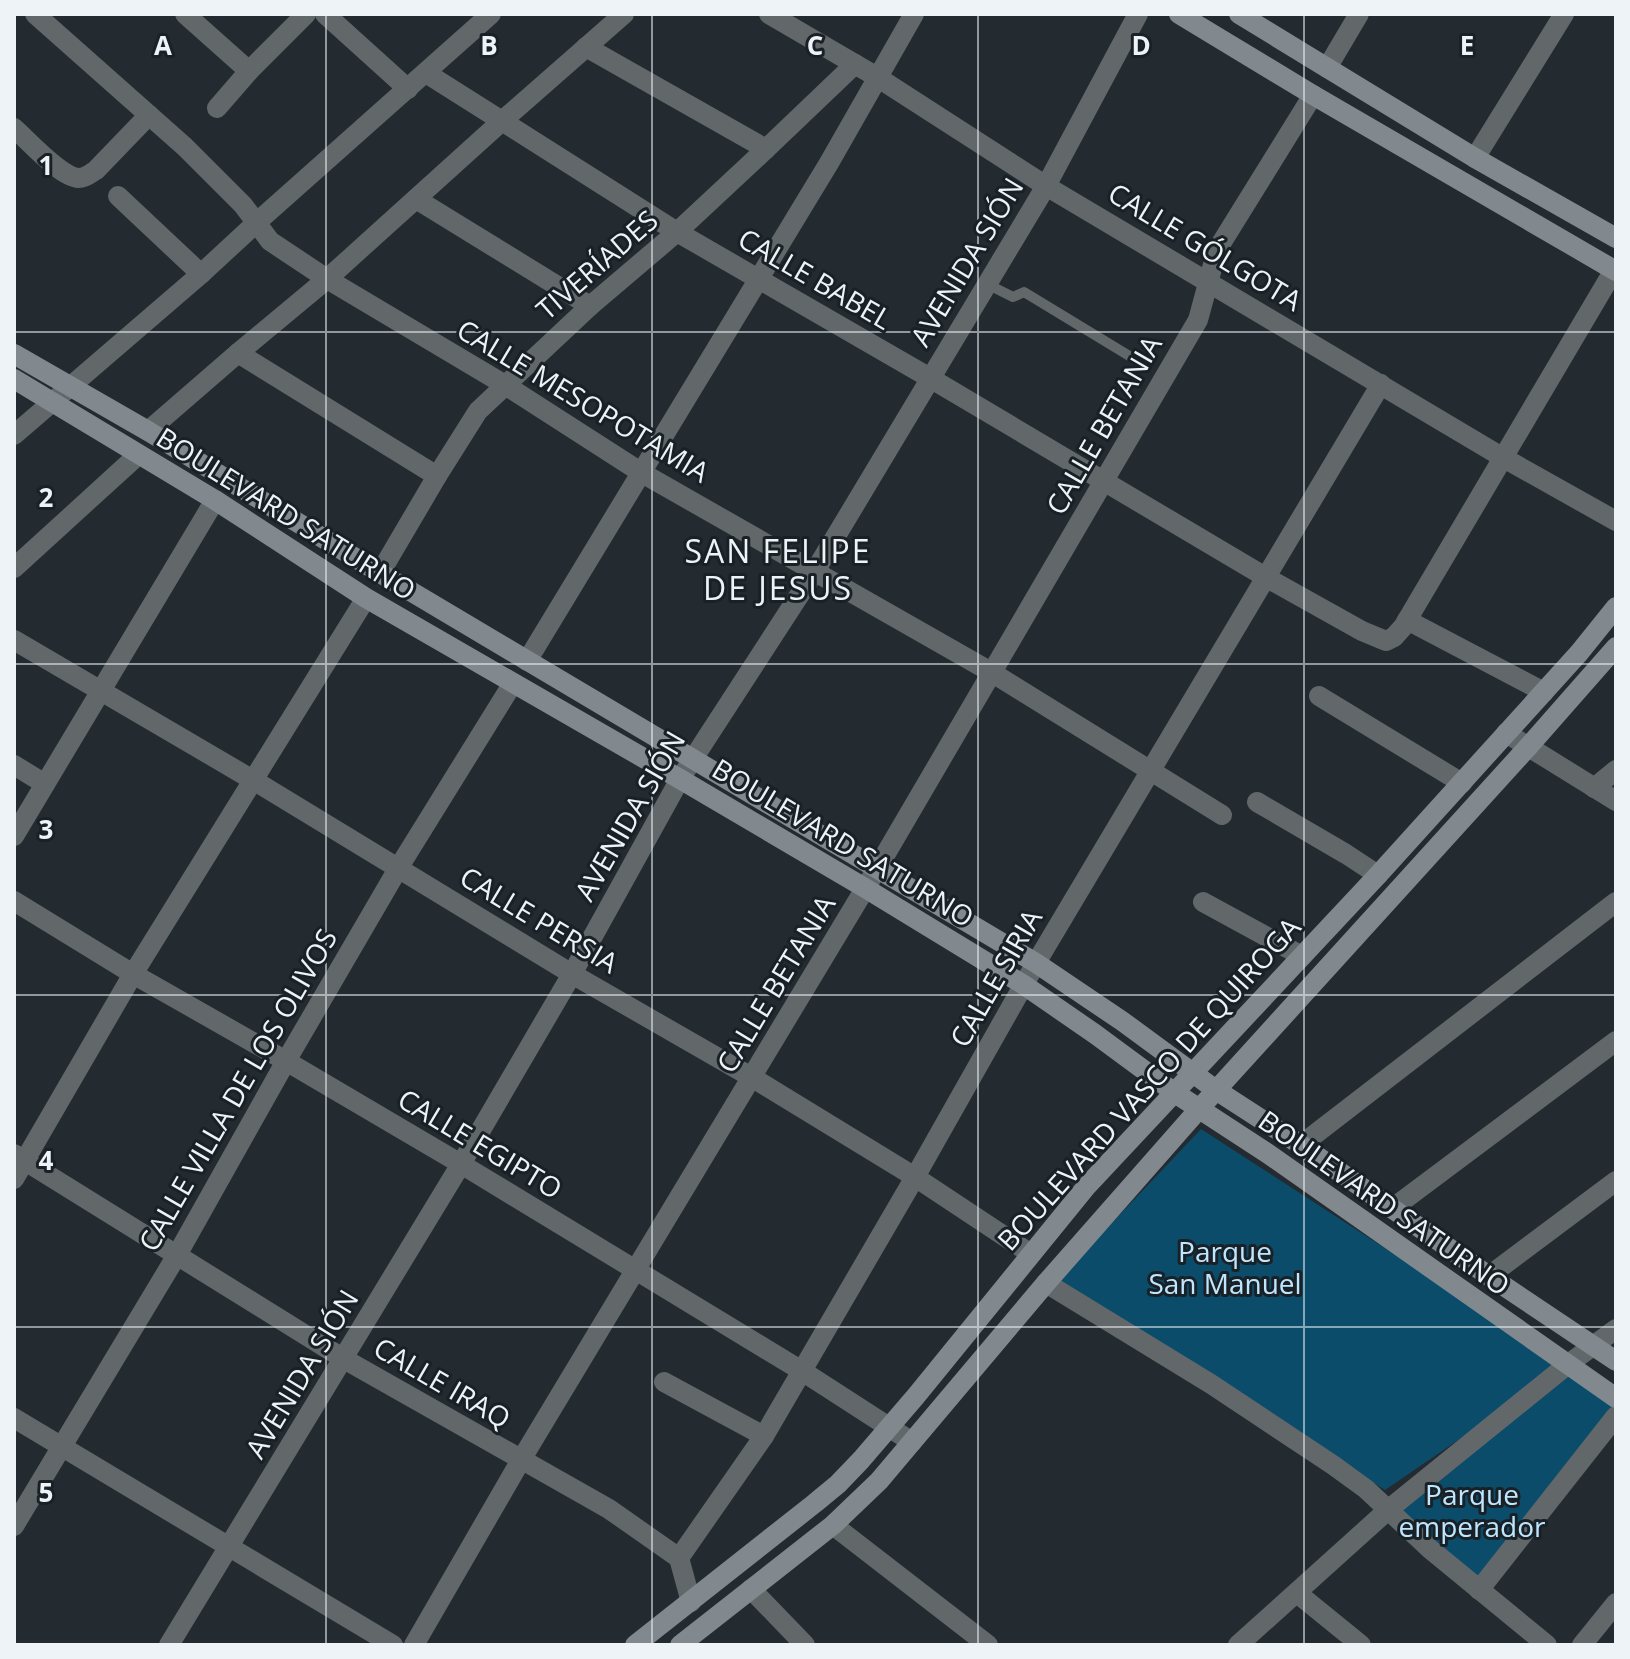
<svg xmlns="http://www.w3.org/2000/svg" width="1630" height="1659" font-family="'Open Sans',sans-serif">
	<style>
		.green { fill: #0a4c6a }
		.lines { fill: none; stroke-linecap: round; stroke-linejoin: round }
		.lane { stroke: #62676a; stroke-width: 10 }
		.street { stroke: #62676a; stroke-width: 20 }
		.secondary { stroke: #82898e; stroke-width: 20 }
		.grid { fill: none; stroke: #edf3f7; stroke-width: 2; stroke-opacity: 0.55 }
		.labels { text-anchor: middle; stroke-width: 6; stroke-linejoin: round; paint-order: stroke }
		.street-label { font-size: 28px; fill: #edf3f7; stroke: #192127 }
		.park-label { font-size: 28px; fill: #bee6ff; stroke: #192127 }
		.quarter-label { font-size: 32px; letter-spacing: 2px; fill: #edf3f7; stroke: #192127 }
		.grid-label { font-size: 26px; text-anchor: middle; font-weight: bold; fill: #edf3f7; stroke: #192127; stroke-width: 6; stroke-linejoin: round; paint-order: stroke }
	</style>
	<rect width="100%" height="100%" fill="#232b31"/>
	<polygon class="green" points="1201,1129 1616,1398 1616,1416 1479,1590 1389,1509 1555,1374 1385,1490 1055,1283"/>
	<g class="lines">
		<polyline class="lane" points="987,284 1013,297 1024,292 1136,360"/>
		<g class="street">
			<polyline points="35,14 185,147 243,205 270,241 327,279 505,385 642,473 991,672 1222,815"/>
			<polyline points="185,14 249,71"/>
			<polyline points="325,14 408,89"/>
			<polyline points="769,14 877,77 1046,186 1502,457 1616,521"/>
			<polyline points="586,47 766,149"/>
			<polyline points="1327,68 1359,14"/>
			<polyline points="426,73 677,232 930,378 1267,578 1362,631 1386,641 1394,637 1403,627 1614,270"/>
			<polyline points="217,108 249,71 306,14"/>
			<path d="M14,128C28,140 60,177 79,178C86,178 91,173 96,170L149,115"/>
			<polyline points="1475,158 1564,14"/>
			<polyline points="118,196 201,274"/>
			<polyline points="416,199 590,306"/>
			<polyline points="238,353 437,476"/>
			<polyline points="148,431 238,353 327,279 502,121 624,14"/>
			<polyline points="14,435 201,274 256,223 491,14"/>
			<polyline points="14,568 138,455"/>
			<polyline points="380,573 437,476 478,411 590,306 677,232 766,149 855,64"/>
			<polyline points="1407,620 1544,692"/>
			<polyline points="14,640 253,780 572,974 753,1078 915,1177 1031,1254"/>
			<polyline points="527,661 829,163 914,14"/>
			<polyline points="1319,696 1462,783"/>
			<polyline points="1506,733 1616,801"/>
			<polyline points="14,765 45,784"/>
			<polyline points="1594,788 1616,770"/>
			<polyline points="1257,802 1346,854 1378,875"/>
			<polyline points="14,836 215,500"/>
			<polyline points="14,901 133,974 286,1061 461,1164 802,1371 912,1442"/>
			<polyline points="1203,902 1302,956"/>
			<polyline points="1301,1145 1616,902"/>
			<polyline points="14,1154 344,1359 609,1509 679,1558"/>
			<polyline points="14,1179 133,974 366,598"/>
			<polyline points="1393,1208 1616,1041"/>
			<polyline points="1489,1276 1616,1181"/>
			<polyline points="1046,1283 1211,1384 1333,1465 1366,1489 1430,1549 1547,1645"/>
			<polyline points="664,1382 764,1436"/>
			<polyline points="14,1418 393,1645"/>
			<polyline points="833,1525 988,1645"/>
			<polyline points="14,1526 177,1255 286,1061 399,867 513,683"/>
			<polyline points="751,1589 805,1645"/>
			<polyline points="1479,1590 1616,1416"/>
			<polyline points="1297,1593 1361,1645"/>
			<polyline points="691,1602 679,1558 764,1436 915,1177 1036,963 1381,384"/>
			<polyline points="169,1645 461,1164 572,974 680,779 815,571 1046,186 1138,14"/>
			<polyline points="414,1645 521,1460 878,867 1198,320 1217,250 1313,95"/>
			<polyline points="1238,1645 1389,1509 1567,1365 1616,1329"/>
			<polyline points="1582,1645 1616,1603"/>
		</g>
		<g class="secondary">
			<polyline points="1179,14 1313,95 1616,271"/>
			<polyline points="1239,14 1475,158 1616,238"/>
			<polyline points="14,354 148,431 380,573 1036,963 1122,1021 1216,1090 1301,1145 1489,1276 1616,1361"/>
			<polyline points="14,379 215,500 366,598 680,779 865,888 1024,985 1095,1034 1175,1093 1267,1153 1616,1398"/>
			<polyline points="635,1645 815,1503 838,1484 861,1460 916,1396 1086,1187 1378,875 1579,653 1616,607"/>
			<polyline points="680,1645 833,1525 879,1481 1046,1283 1199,1109 1528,747 1616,647"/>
		</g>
	</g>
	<path class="grid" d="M326,14V1645M652,14V1645M978,14V1645M1304,14V1645M14,332H1616M14,664H1616M14,995H1616M14,1327H1616"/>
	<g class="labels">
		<g class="street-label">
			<text transform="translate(1205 247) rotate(31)" y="10">CALLE GÓLGOTA</text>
			<text transform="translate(967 262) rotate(-59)" y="10">AVENIDA SIÓN</text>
			<text transform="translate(597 265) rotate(-41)" y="10">TIVERÍADES</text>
			<text transform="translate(815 279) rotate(30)" y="10">CALLE BABEL</text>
			<text transform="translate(583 401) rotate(31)" y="10">CALLE MESOPOTAMIA</text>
			<text transform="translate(1104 425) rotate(-60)" y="10">CALLE BETANIA</text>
			<text transform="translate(286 514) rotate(32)" y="10">BOULEVARD SATURNO</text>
			<text transform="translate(630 816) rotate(-60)" y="10">AVENIDA SIÓN</text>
			<text transform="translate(843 843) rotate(31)" y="10">BOULEVARD SATURNO</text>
			<text transform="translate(539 920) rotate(31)" y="10">CALLE PERSIA</text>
			<text transform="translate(996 978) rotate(-60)" y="10">CALLE SIRIA</text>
			<text transform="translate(776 984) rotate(-59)" y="10">CALLE BETANIA</text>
			<text transform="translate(1149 1084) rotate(-48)" y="10">BOULEVARD VASCO DE QUIROGA</text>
			<text transform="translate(238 1090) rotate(-60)" y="10">CALLE VILLA DE LOS OLIVOS</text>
			<text transform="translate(480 1144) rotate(31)" y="10">CALLE EGIPTO</text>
			<text transform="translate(1384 1203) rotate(35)" y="10">BOULEVARD SATURNO</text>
			<text transform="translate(302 1374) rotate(-59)" y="10">AVENIDA SIÓN</text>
			<text transform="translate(442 1383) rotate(30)" y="10">CALLE IRAQ</text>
		</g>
		<g class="park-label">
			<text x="1225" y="1262">Parque<tspan x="1225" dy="32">San Manuel</tspan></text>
			<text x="1472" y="1505">Parque<tspan x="1472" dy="32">emperador</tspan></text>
		</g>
		<g class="quarter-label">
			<text x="778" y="563">SAN FELIPE<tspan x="778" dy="37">DE JESUS</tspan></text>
		</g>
	</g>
	<g class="grid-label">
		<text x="163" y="55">A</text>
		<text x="489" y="55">B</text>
		<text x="815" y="55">C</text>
		<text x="1141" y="55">D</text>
		<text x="1467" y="55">E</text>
		<text x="46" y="175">1</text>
		<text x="46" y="507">2</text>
		<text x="46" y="839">3</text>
		<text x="46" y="1170">4</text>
		<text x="46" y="1502">5</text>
	</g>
	<rect width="1630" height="1659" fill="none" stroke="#edf3f7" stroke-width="32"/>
</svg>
